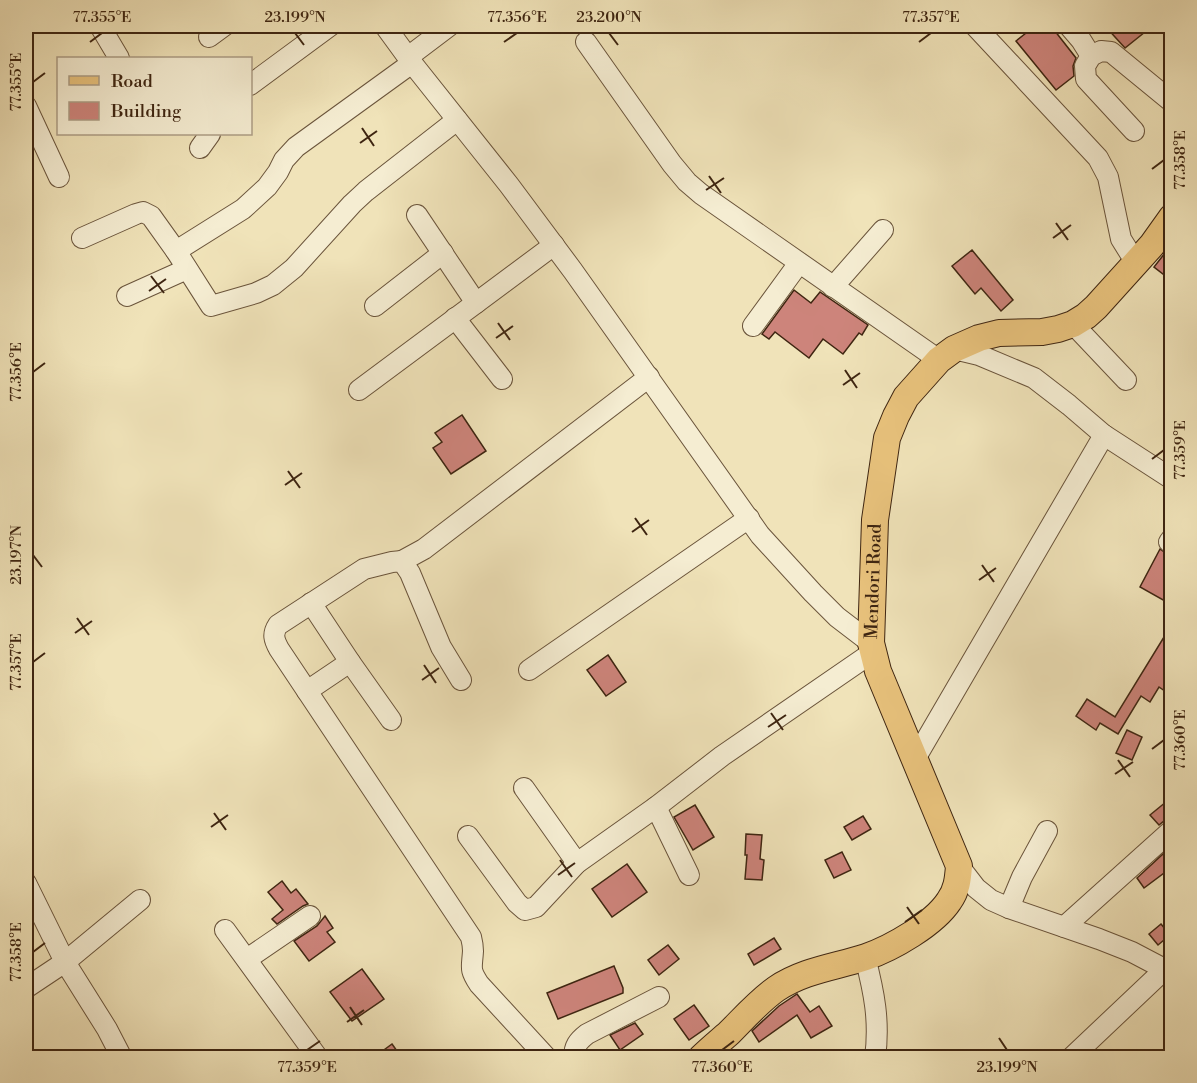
<svg xmlns="http://www.w3.org/2000/svg" width="1197" height="1083" font-family="'Libre Bodoni',serif">
	<style>
		.building { fill: #cd847b; stroke: #3e2511; stroke-width: 1.5 }
		.lines { fill: none; stroke-linecap: round; stroke-linejoin: round }
		.minor-casing { stroke: #6a543b; stroke-width: 22 }
		.major-casing { stroke: #3e2511; stroke-width: 28 }
		.minor { stroke: #f5edd2; stroke-width: 20 }
		.major { stroke: #e8c27c; stroke-width: 26 }
		.ticks { fill: none; stroke: #3e2511; stroke-width: 2 }
		.labels { text-anchor: middle; stroke-width: 4.5; stroke-linejoin: round; paint-order: stroke }
		.street-label { font-size: 18px; fill: #3e2511; stroke: #f5edd2 }
		.neatline { fill: none; stroke: #3e2511; stroke-width: 2 }
		.ticks-label { font-size: 15px; text-anchor: middle; fill: #3e2511 }
	</style>
	<rect width="100%" height="100%" fill="#f0e3b9"/>
	<filter id="stains"><feTurbulence type="fractalNoise" baseFrequency=".00333" numOctaves="4"/><feColorMatrix values="0 0 0 0 .2 0 0 0 0 .09 0 0 0 0 .02 0 0 0 .5 -.17"/></filter>
	<radialGradient id="worn" r=".72"><stop offset=".6" stop-color="#630" stop-opacity="0"/><stop offset="1" stop-color="#630" stop-opacity=".3"/></radialGradient>
	<g class="building">
		<polygon points="1035,26 1051,26 1076,58 1073,66 1074,76 1056,90 1016,41"/>
		<polygon points="1105,26 1139,26 1145,32 1125,48"/>
		<polygon points="1172,244 1172,281 1154,267"/>
		<polygon points="972,250 1013,300 1001,311 981,288 975,294 952,266"/>
		<polygon points="794,290 811,303 820,292 868,325 862,335 859,333 843,354 823,339 809,358 775,332 769,339 762,334"/>
		<polygon points="462,415 486,451 451,474 433,448 442,442 435,433"/>
		<polygon points="1160,549 1167,554 1172,553 1172,605 1140,587"/>
		<polygon points="1172,624 1172,696 1159,687 1150,702 1141,696 1118,734 1100,723 1096,730 1076,716 1087,699 1115,717"/>
		<polygon points="608,655 626,682 606,696 587,670"/>
		<polygon points="1127,730 1142,737 1132,760 1116,753"/>
		<polygon points="1172,797 1172,818 1164,821 1159,825 1150,815"/>
		<polygon points="695,805 714,837 693,850 674,817"/>
		<polygon points="863,816 871,829 852,840 844,827"/>
		<polygon points="746,834 762,835 760,859 764,860 762,880 745,879 747,855 745,855"/>
		<polygon points="842,852 851,870 834,878 825,860"/>
		<polygon points="1163,854 1172,867 1144,888 1137,878"/>
		<polygon points="627,864 647,892 612,917 592,889"/>
		<polygon points="282,881 291,893 296,889 308,904 303,906 277,924 272,919 283,910 268,892"/>
		<polygon points="325,916 333,928 327,932 335,942 309,961 294,941 317,926"/>
		<polygon points="1161,924 1170,935 1158,945 1149,934"/>
		<polygon points="774,938 781,949 754,965 748,954"/>
		<polygon points="668,945 679,959 659,975 648,960"/>
		<polygon points="614,966 623,988 623,993 558,1019 547,993"/>
		<polygon points="362,969 384,999 352,1021 330,992"/>
		<polygon points="797,994 810,1012 819,1006 832,1026 811,1038 797,1015 759,1042 752,1031 779,1006"/>
		<polygon points="694,1005 709,1026 689,1040 674,1019"/>
		<polygon points="635,1023 643,1034 620,1050 610,1035"/>
		<polygon points="392,1044 402,1058 373,1058"/>
	</g>
	<g class="lines">
		<defs>
			<g id="minor">
				<polyline points="100,26 119,58"/>
				<polyline points="385,26 412,63 509,185 573,271 760,535 813,593 837,617 871,643"/>
				<polyline points="975,26 1098,158 1108,177 1121,239 1136,263"/>
				<polyline points="1069,26 1081,40 1091,56"/>
				<polyline points="209,37 224,26"/>
				<polyline points="586,42 672,164 687,182 701,194 939,360"/>
				<polyline points="408,57 449,26"/>
				<polyline points="250,85 330,26"/>
				<polyline points="26,106 59,177"/>
				<polyline points="1134,131 1086,79 1085,66 1091,56 1101,51 1111,52 1172,102"/>
				<polyline points="200,148 210,134"/>
				<polyline points="417,215 476,303"/>
				<polyline points="82,238 136,214 143,212 151,216 176,251 211,306 256,293 273,285 294,268 352,204 366,191 457,120"/>
				<polyline points="176,251 243,209 267,187 278,172 284,160 296,147 412,63"/>
				<polyline points="833,287 883,230"/>
				<polyline points="127,296 187,269"/>
				<polyline points="375,306 443,253"/>
				<polyline points="455,318 502,379"/>
				<polyline points="1073,324 1126,380"/>
				<polyline points="753,326 799,263"/>
				<polyline points="954,349 979,355 1034,378 1069,405 1104,435 1172,479"/>
				<polyline points="359,390 554,245"/>
				<polyline points="1169,542 1172,538"/>
				<polyline points="402,561 424,549 649,377"/>
				<polyline points="311,603 350,662 391,720"/>
				<polyline points="529,670 749,518"/>
				<path d="M461,680L441,647L410,573L402,561L392,562L364,569L278,625C272,634 274,640 279,649L471,937C472,941 473,947 473,951C472,968 469,969 479,984L547,1058"/>
				<polyline points="307,691 350,662"/>
				<polyline points="915,759 1104,435"/>
				<polyline points="524,788 577,863"/>
				<polyline points="656,807 689,875"/>
				<polyline points="468,836 517,903 525,910 536,907 577,863 656,807 722,756 873,652"/>
				<polyline points="959,866 976,888 991,900 1009,908 1099,939 1132,952 1172,973"/>
				<polyline points="26,883 65,962 107,1029 122,1058"/>
				<polyline points="1009,908 1022,877 1047,831"/>
				<polyline points="1064,927 1172,830"/>
				<polyline points="225,930 318,1058"/>
				<path d="M865,957C874,992 880,1021 875,1058"/>
				<polyline points="247,959 310,916"/>
				<polyline points="26,988 65,962 140,900"/>
				<path d="M574,1058C574,1046 578,1041 587,1034L659,997"/>
				<polyline points="1071,1058 1164,970"/>
			</g>
			<g id="major">
				<path id="s1" d="M701,1058C710,1049 720,1041 729,1033C744,1018 758,1002 776,989C804,970 836,967 866,957C892,948 934,924 949,901C957,890 958,879 959,866L878,671L871,643L875,520L887,438L896,416L906,397L939,360L954,349L979,338L999,333L1042,332L1058,329L1073,324L1086,316L1096,307L1152,245L1172,217"/>
			</g>
		</defs>
		<use href="#minor" class="minor-casing"/>
		<use href="#major" class="major-casing"/>
		<use href="#minor" class="minor"/>
		<use href="#major" class="major"/>
	</g>
	<path class="ticks" d="M295,33L304,45M609,33L618,45M90,42L102,33M504,42L517,33M919,42L931,33M33,82L45,73M362,128L374,146M360,143L377,131M1152,169L1164,160M709,176L721,193M706,190L724,178M1056,223L1068,240M1053,238L1071,225M151,276L164,293M149,291L166,279M498,323L510,340M496,338L513,326M845,370L857,388M33,372L45,363M843,385L860,373M1152,459L1164,450M288,471L300,488M285,485L302,473M635,518L647,535M632,532L649,520M33,555L42,567M982,565L994,582M979,580L996,568M77,618L89,635M75,633L92,621M33,662L45,653M424,665L436,683M422,680L439,668M771,713L783,730M768,727L786,715M1152,749L1164,740M1118,760L1130,777M1115,774L1133,762M214,813L226,830M211,827L228,815M560,860L572,877M558,875L575,863M907,907L919,924M905,922L922,910M33,952L45,943M350,1007L362,1025M347,1022L364,1010M999,1038L1007,1050M307,1050L320,1041M722,1050L734,1041"/>
	<g class="labels">
		<g class="street-label">
			<text dy="6" stroke="none"><textPath href="#s1" startOffset="638">Mendori Road</textPath></text>
		</g>
	</g>
	<rect width="1197" height="1083" fill="none" stroke="#f0e3b9" stroke-width="66"/>
	<rect x="57" y="57" width="195" height="78" fill="#f5edd2" stroke="#ac9d85" stroke-width="1.5"/>
	<rect x="69" y="76" width="30" height="9" fill="#e8c27c" stroke="#ac9d85" stroke-width="1.5"/>
	<text x="111" y="87" font-size="18" fill="#3e2511">Road</text>
	<rect x="69" y="102" width="30" height="18" fill="#cd847b" stroke="#ac9d85" stroke-width="1.5"/>
	<text x="111" y="117" font-size="18" fill="#3e2511">Building</text>
	<rect x="33" y="33" width="1131" height="1017" class="neatline"/>
	<g class="ticks-label">
		<text x="102" y="22">77.355°E</text>
		<text x="295" y="22">23.199°N</text>
		<text x="517" y="22">77.356°E</text>
		<text x="609" y="22">23.200°N</text>
		<text x="931" y="22">77.357°E</text>
		<text transform="translate(16 82) rotate(-90)" y="5">77.355°E</text>
		<text transform="translate(1180 160) rotate(-90)" y="5">77.358°E</text>
		<text transform="translate(16 372) rotate(-90)" y="5">77.356°E</text>
		<text transform="translate(1180 450) rotate(-90)" y="5">77.359°E</text>
		<text transform="translate(16 555) rotate(-90)" y="5">23.197°N</text>
		<text transform="translate(16 662) rotate(-90)" y="5">77.357°E</text>
		<text transform="translate(1180 740) rotate(-90)" y="5">77.360°E</text>
		<text transform="translate(16 952) rotate(-90)" y="5">77.358°E</text>
		<text x="307" y="1072">77.359°E</text>
		<text x="722" y="1072">77.360°E</text>
		<text x="1007" y="1072">23.199°N</text>
	</g>
	<rect width="100%" height="100%" filter="url(#stains)"/>
	<rect width="100%" height="100%" fill="url(#worn)"/>
</svg>
